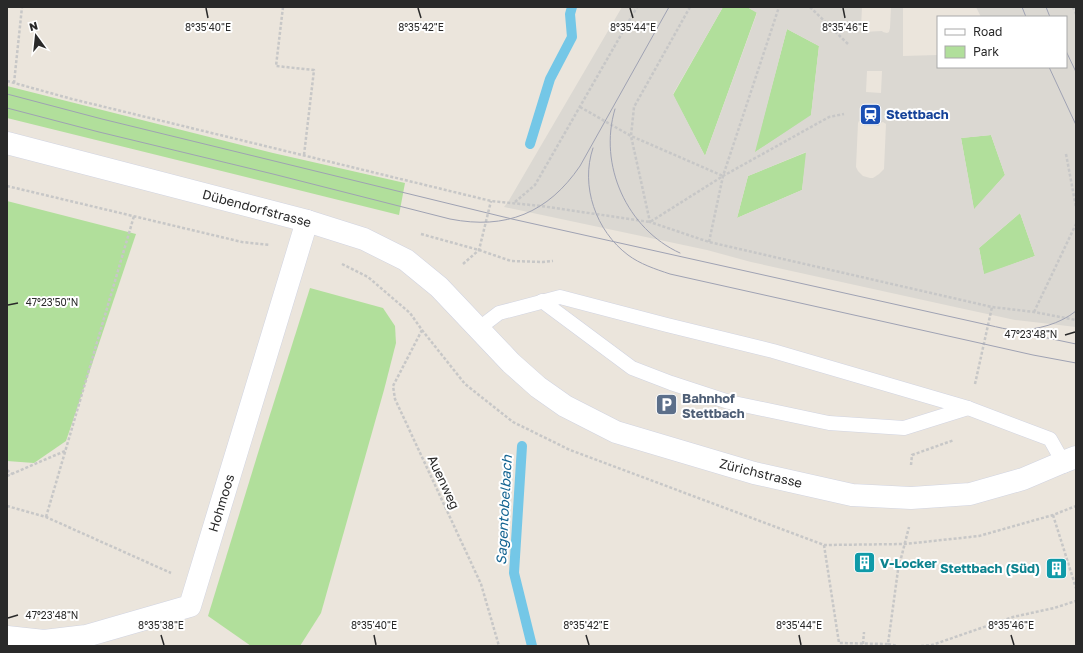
<svg xmlns="http://www.w3.org/2000/svg" width="1083" height="653" font-family="'Golos Text',sans-serif">
	<style>
		.green { fill: #b1df9b }
		.plaza { fill: #dbd8d2; fill-rule: evenodd }
		.lines { fill: none; stroke-linecap: round; stroke-linejoin: round }
		.stream { stroke: #74c7e7; stroke-width: 10 }
		.service-casing { stroke: #d1d4e1; stroke-width: 15 }
		.minor-casing { stroke: #d1d4e1; stroke-width: 23 }
		.tertiary-casing { stroke: #d1d4e1; stroke-width: 23 }
		.secondary-casing { stroke: #d1d4e1; stroke-width: 23 }
		.path { stroke: #c7c7c7; stroke-width: 2.5; stroke-dasharray: 3 2; stroke-linecap: butt }
		.service { stroke: #fff; stroke-width: 14 }
		.minor { stroke: #fff; stroke-width: 22 }
		.tertiary { stroke: #fff; stroke-width: 22 }
		.secondary { stroke: #fff; stroke-width: 22 }
		.tram { stroke: #9fa2b3; stroke-width: 1 }
		.ticks { fill: none; stroke: #292929; stroke-width: 1.5 }
		.labels { text-anchor: middle; stroke-width: 4; stroke-linejoin: round; paint-order: stroke }
		.transit-label { font-size: 13px; font-weight: bold; fill: #164399; stroke: #fff; text-anchor: start }
		.street-label { font-size: 13px; fill: #292929; stroke: #fff }
		.service-label { font-size: 13px; font-weight: bold; fill: #4e5e75; stroke: #fff; text-anchor: start }
		.culture-label { font-size: 13px; font-weight: bold; fill: #0d838f; stroke: #fff; text-anchor: start }
		.water-label { font-size: 14px; font-style: italic; fill: #156592; stroke: #fff }
		.ticks-label { font-size: 10px; text-anchor: middle; fill: #292929; stroke: #fff; stroke-width: 4; stroke-linejoin: round; paint-order: stroke }
	</style>
	<rect width="100%" height="100%" fill="#ebe5dc"/>
	<g class="green">
		<polygon points="723,7 747,7 757,12 705,156 673,95"/>
		<polygon points="787,29 819,46 811,116 754,153"/>
		<polygon points="7,86 273,153 405,183 399,215 7,118"/>
		<polygon points="991,135 1005,175 974,210 961,138"/>
		<polygon points="807,152 802,190 737,218 748,176"/>
		<polygon points="7,201 136,234 66,441 34,463 7,461"/>
		<polygon points="1020,213 1035,256 984,275 979,248"/>
		<polygon points="310,288 383,308 395,326 396,343 384,390 321,613 300,646 251,646 208,616 262,440"/>
	</g>
	<path class="plaza" d="M622,7H723L673,94L705,156L757,13L747,7H862L861,27L863,32L882,31L883,32L887,33L889,32L890,28L891,7H903V56L938,55V67H1066V17H981L976,7H1076V327L1015,320L955,307L751,262L707,250L504,207L508,202ZM787,29L819,46L811,115L755,152ZM867,71H882L881,93L866,92ZM859,121L863,122L864,126H879L880,123L883,122L886,124L884,169L879,174L873,178H870L863,176L858,171L856,167L858,123ZM991,135L1005,175L974,209L961,138ZM806,152L802,190L737,218L748,176ZM1020,213L1035,256L984,274L979,248Z"/>
	<g class="lines">
		<g class="stream">
			<polyline points="530,144 550,79 572,37 570,14 572,7"/>
			<polyline points="522,446 514,573 532,646"/>
		</g>
		<defs>
			<g id="service">
				<polyline points="542,301 632,368 671,383 729,402 829,423 904,428 968,408"/>
				<polyline points="478,329 499,313 560,297 667,325 773,351 968,408 1050,439 1063,462"/>
			</g>
			<polyline id="minor" points="7,637 44,641 86,636 190,606 307,221"/>
			<polyline id="tertiary" points="7,143 307,221 364,239 406,260 439,287 511,363 538,387 565,406 616,432 754,473 852,495 911,498 970,494 1023,479 1063,462"/>
			<polyline id="secondary" points="1063,462 1076,457"/>
		</defs>
		<use href="#service" class="service-casing"/>
		<use href="#minor" class="minor-casing"/>
		<use href="#tertiary" class="tertiary-casing"/>
		<use href="#secondary" class="secondary-casing"/>
		<g class="path">
			<polyline points="283,7 276,66 314,70 304,155"/>
			<polyline points="690,7 634,107 631,136 650,222 709,242 992,307 1034,312 1076,320"/>
			<polyline points="810,7 849,45"/>
			<polyline points="1073,7 1076,14"/>
			<polyline points="7,81 72,99 491,201 541,206 650,222 723,176 829,117 844,114"/>
			<polyline points="14,83 22,7"/>
			<polyline points="580,107 631,136 723,176"/>
			<polyline points="1066,154 1076,207"/>
			<polyline points="7,186 242,242 270,245"/>
			<polyline points="515,202 535,185 637,7"/>
			<polyline points="421,234 479,250 511,261 543,262 553,261"/>
			<polyline points="709,242 723,176 779,7"/>
			<polyline points="342,264 368,277 410,313 422,330 465,384 513,422 570,450 824,545 905,544 979,536 1053,515 1076,506"/>
			<polyline points="463,264 479,250 491,201"/>
			<polyline points="1034,312 1076,224"/>
			<polyline points="422,330 393,386 395,399 481,584 499,646"/>
			<polyline points="975,384 992,307"/>
			<polyline points="911,465 912,455 954,440"/>
			<polyline points="7,470 12,474"/>
			<polyline points="7,476 65,451"/>
			<polyline points="7,506 46,517 171,573"/>
			<polyline points="1053,515 1076,588"/>
			<polyline points="46,517 134,216"/>
			<polyline points="824,545 839,643 888,644 898,570 909,527"/>
			<polyline points="863,644 864,632"/>
			<polyline points="888,644 897,646"/>
			<polyline points="921,646 932,645 1013,617 1054,608 1076,601"/>
		</g>
		<use href="#service" class="service"/>
		<use href="#minor" class="minor"/>
		<use href="#tertiary" class="tertiary"/>
		<use href="#secondary" class="secondary"/>
		<g class="tram">
			<polyline points="1022,7 1026,17"/>
			<polyline points="1046,7 1050,17"/>
			<polyline points="1066,51 1076,72"/>
			<polyline points="1049,67 1076,125"/>
			<path d="M7,94L102,119L512,219L988,325C998,327 1007,330 1017,330C1037,330 1060,324 1076,311"/>
			<path d="M7,108L99,132L273,174L450,219C506,230 548,213 580,166L669,7"/>
			<path d="M615,109C598,165 627,229 680,253"/>
			<path d="M593,148C580,186 596,231 628,255C640,264 655,269 670,274L984,344L1033,355L1076,363"/>
			<polyline points="1019,332 1076,344"/>
		</g>
	</g>
	<path class="ticks" d="M206,8L208,18M418,8L421,18M630,8L633,18M843,8L845,18M8,305L18,303M1065,335L1075,332M8,618L18,615M161,635L164,645M374,635L376,645M586,635L589,645M799,635L801,645M1011,635L1014,645"/>
	<defs>
		<symbol id="station-square" viewBox="-11 -11 22 22"><rect x="-9" y="-9" width="18" height="18" rx="4" fill="#1a4fb4" stroke="#fff"/><path d="M-3-6H3Q5-6 5-4V2Q5 4 3 4L4.5 6H3L1.5 4h-3L-3 6H-4.5L-3 4Q-5 4-5 2V-4Q-5-6-3-6ZM-3.5-4v3h7v-3ZM-3.5 1v1.5H-2V1ZM2 1v1.5H3.5V1Z" fill="#fff"/></symbol>
		<symbol id="parking-square" viewBox="-11 -11 22 22"><rect x="-9" y="-9" width="18" height="18" rx="4" fill="#5c6f8a" stroke="#fff"/><path d="M-3.5-5.5H1a3.5 3.5 0 0 1 0 7H-1V5.5H-3.5ZM-1-3.4V-.6H.8a1.4 1.4 0 0 0 0-2.8Z" fill="#fff"/></symbol>
		<symbol id="building-square" viewBox="-11 -11 22 22"><rect x="-9" y="-9" width="18" height="18" rx="4" fill="#0f9aa8" stroke="#fff"/><path d="M-4-6H4V6H1V3H-1V6H-4ZM-2.5-4.3h1.7v1.8h-1.7ZM.8-4.3h1.7v1.8H.8ZM-2.5-1h1.7V.8h-1.7ZM.8-1h1.7V.8H.8Z" fill="#fff"/></symbol>
	</defs>
	<g fill-rule="evenodd">
		<use href="#station-square" x="858" y="102" width="25" height="25"/>
		<use href="#parking-square" x="654" y="392" width="25" height="25"/>
		<use href="#building-square" x="852" y="550" width="25" height="25"/>
		<use href="#building-square" x="1044" y="556" width="25" height="25"/>
	</g>
	<g class="labels">
		<g class="transit-label">
			<text x="886" y="119">Stettbach</text>
		</g>
		<g class="street-label">
			<text transform="translate(257 208) rotate(15)" y="5">Dübendorfstrasse</text>
			<text transform="translate(761 473) rotate(14)" y="5">Zürichstrasse</text>
			<text transform="translate(444 482) rotate(65)" y="5">Auenweg</text>
			<text transform="translate(221 503) rotate(-73)" y="5">Hohmoos</text>
		</g>
		<g class="service-label">
			<text x="682" y="403">Bahnhof<tspan x="682" dy="15">Stettbach</tspan></text>
		</g>
		<g class="culture-label">
			<text x="880" y="568">V-Locker</text>
			<text x="1040" y="573" text-anchor="end">Stettbach (Süd)</text>
		</g>
		<g class="water-label">
			<text transform="translate(504 510) rotate(-87)" y="5">Sagentobelbach</text>
		</g>
	</g>
	<g class="ticks-label">
		<text x="208" y="31">8°35'40"E</text>
		<text x="421" y="31">8°35'42"E</text>
		<text x="633" y="31">8°35'44"E</text>
		<text x="845" y="31">8°35'46"E</text>
		<text x="52" y="306">47°23'50"N</text>
		<text x="1031" y="338">47°23'48"N</text>
		<text x="52" y="619">47°23'48"N</text>
		<text x="161" y="629">8°35'38"E</text>
		<text x="374" y="629">8°35'40"E</text>
		<text x="586" y="629">8°35'42"E</text>
		<text x="799" y="629">8°35'44"E</text>
		<text x="1011" y="629">8°35'46"E</text>
	</g>
	<rect width="1083" height="653" fill="none" stroke="#292929" stroke-width="16"/>
	<rect x="937" y="16" width="130" height="52" fill="#ffffff" stroke="#a9a9a9"/>
	<rect x="945" y="29" width="20" height="6" fill="#ffffff" stroke="#a9a9a9"/>
	<text x="973" y="36" font-size="12" fill="#292929">Road</text>
	<rect x="945" y="46" width="20" height="12" fill="#b1df9b" stroke="#a9a9a9"/>
	<text x="973" y="56" font-size="12" fill="#292929">Park</text>
	<g transform="translate(36 36) rotate(345)" stroke="#ffffff" stroke-width="3" paint-order="stroke">
	<path d="M0-3L7 15L0 10L-7 15Z" fill="#292929"/>
	<text y="-6" font-size="11" font-weight="bold" text-anchor="middle" fill="#292929">N</text>
	</g>
</svg>
